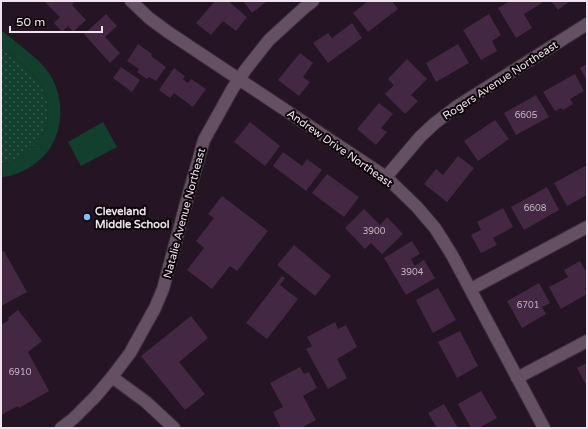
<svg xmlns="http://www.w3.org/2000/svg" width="588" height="429" font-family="'Varela Round',sans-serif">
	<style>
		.grass { fill: url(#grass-dots) }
		.garden { fill: #133f2e }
		.building { fill: #442742 }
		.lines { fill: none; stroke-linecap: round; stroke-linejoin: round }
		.minor-casing { stroke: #3b2f3a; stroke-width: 14 }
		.minor { stroke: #655063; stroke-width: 12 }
		.poi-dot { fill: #86bbfb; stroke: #0a0409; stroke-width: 1.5 }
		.labels { text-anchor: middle; stroke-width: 4; stroke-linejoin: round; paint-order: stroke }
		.number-label { font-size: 9px; fill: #c4b4c3 }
		.street-label { font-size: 11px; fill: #efe3ee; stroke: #0a0409 }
		.poi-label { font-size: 11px; font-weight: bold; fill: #efe3ee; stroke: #0a0409; text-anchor: start }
	</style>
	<defs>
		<pattern id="grass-dots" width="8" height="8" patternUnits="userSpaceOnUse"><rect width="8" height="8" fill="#133f2e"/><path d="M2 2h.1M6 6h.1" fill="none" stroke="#365b4d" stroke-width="1.8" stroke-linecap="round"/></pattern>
	</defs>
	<rect width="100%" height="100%" fill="#251424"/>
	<path class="grass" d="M1,47C14,58 30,69 39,83C62,117 38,158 1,164Z"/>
	<g class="garden">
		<path d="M1,30C14,41 41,60 49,73C70,106 62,150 27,169C19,173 10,177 1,177V164C38,158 62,117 39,83C30,69 14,58 1,47Z"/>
		<polygon points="103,122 117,147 81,166 68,142"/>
	</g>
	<g class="building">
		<polygon points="48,1 75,1 72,5 86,20 73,32 68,26 62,32 54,23 60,17 46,3"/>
		<polygon points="215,1 228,1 247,17 236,31 223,21 211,35 196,23"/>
		<polygon points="243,1 267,1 252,13"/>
		<polygon points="368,1 392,1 398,9 368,32 353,13"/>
		<polygon points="510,1 540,1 542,3 524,14 532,28 516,38 498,8"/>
		<polygon points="551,1 570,1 558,10"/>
		<polygon points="106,14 117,26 105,37 120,53 110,63 84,34"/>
		<polygon points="489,14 501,35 492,41 497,51 481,60 463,30"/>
		<polygon points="352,23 362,38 328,63 313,43 328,33 332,38"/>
		<polygon points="138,44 152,54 151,56 166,67 156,81 149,77 147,79 137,72 139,69 127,61"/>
		<polygon points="458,44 469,63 436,82 426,63"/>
		<polygon points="300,53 313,63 303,77 310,82 299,96 278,80"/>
		<polygon points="407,59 427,79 411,95 418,101 405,114 385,94 394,85 388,79"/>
		<polygon points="587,64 587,81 580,68"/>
		<polygon points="121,67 140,80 132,92 113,78"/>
		<polygon points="174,68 185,76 183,79 188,83 191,79 206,89 193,107 174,93 170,98 159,90"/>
		<polygon points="575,74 584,91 570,99 573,104 563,110 561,108 555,111 543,92"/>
		<polygon points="536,95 549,117 516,135 504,113"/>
		<polygon points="379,103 393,114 381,128 387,132 376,145 357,129"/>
		<polygon points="495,120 509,139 478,161 464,141"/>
		<polygon points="250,122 280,146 265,166 234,142"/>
		<polygon points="283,152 302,166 307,159 322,170 306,191 273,166"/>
		<polygon points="458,156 474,168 447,202 424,184 436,169 443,175"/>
		<polygon points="587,165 587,195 567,206 554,183"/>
		<polygon points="327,174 359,197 344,217 312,193"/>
		<polygon points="547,187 559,210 524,230 511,207"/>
		<polygon points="222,196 268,231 237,271 230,266 212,289 187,270 204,248 196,241 214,218 208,214"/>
		<polygon points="503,208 513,227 493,238 497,245 481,253 471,235 481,230 477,222"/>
		<polygon points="364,209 380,225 387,217 403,234 382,254 371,243 365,249 345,228"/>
		<polygon points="412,241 420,254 411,259 415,266 424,260 435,278 406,295 384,258"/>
		<polygon points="294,245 331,276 315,296 277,265"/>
		<polygon points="4,251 27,292 1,306 1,252"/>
		<polygon points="580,261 587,273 587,287 585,288 587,294 561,309 549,287 568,277 564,270"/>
		<polygon points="282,276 285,278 280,285 298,299 267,339 246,323"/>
		<polygon points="539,283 550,303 542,307 546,314 522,328 507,301"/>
		<polygon points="438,288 456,320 433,333 416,300"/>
		<polygon points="18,310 42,341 28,352 49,391 19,408 18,406 1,415 1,325 9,320 8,318"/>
		<polygon points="191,316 208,338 179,362 205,394 185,410 141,356"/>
		<polygon points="335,322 338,329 346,325 357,347 337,359 347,378 328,389 306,349 312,346 307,337"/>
		<polygon points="460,331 478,366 457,378 438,342"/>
		<polygon points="587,363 587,387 577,368"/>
		<polygon points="300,367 304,374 309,372 317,388 303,396 316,420 301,428 281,428 273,412 283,407 270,383"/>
		<polygon points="481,391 497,418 479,428 471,428 458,404"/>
		<polygon points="444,404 458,428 437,428 428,413"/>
	</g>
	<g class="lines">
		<defs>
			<g id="minor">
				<polyline points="131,1 149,18 168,32 386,177 417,207 435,228 452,255 544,428"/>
				<polyline points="386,177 420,137 435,123 456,107 587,24"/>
				<polyline points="471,289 587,227"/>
				<polyline points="112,377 146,402 174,428"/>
				<polyline points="517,378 587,341"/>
				<polyline points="61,428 73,419 95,397 112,377 130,353 155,308 163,289 188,196 204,140 233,88 246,69 269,40 304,8 313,1"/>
			</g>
		</defs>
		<use href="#minor" class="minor-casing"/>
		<use href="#minor" class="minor"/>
	</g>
	<circle class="poi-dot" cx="87" cy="217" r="4"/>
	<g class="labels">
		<g class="number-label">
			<text x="526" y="118">6605</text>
			<text x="535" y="211">6608</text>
			<text x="374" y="234">3900</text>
			<text x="412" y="275">3904</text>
			<text x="528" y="308">6701</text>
			<text x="20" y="375">6910</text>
		</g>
		<g class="street-label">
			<text transform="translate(500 80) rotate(-33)" y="4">Rogers Avenue Northeast</text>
			<text transform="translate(340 148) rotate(35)" y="4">Andrew Drive Northeast</text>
			<text transform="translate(184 213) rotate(-75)" y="4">Natalie Avenue Northeast</text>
		</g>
		<g class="poi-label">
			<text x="95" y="215">Cleveland<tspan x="95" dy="13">Middle School</tspan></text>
		</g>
	</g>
	<rect width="588" height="429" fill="none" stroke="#efe3ee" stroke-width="4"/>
	<path d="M10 26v6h92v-6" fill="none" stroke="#efe3ee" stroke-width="2"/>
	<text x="16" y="26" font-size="12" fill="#efe3ee" stroke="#0a0409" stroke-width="3" paint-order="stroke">50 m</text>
</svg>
